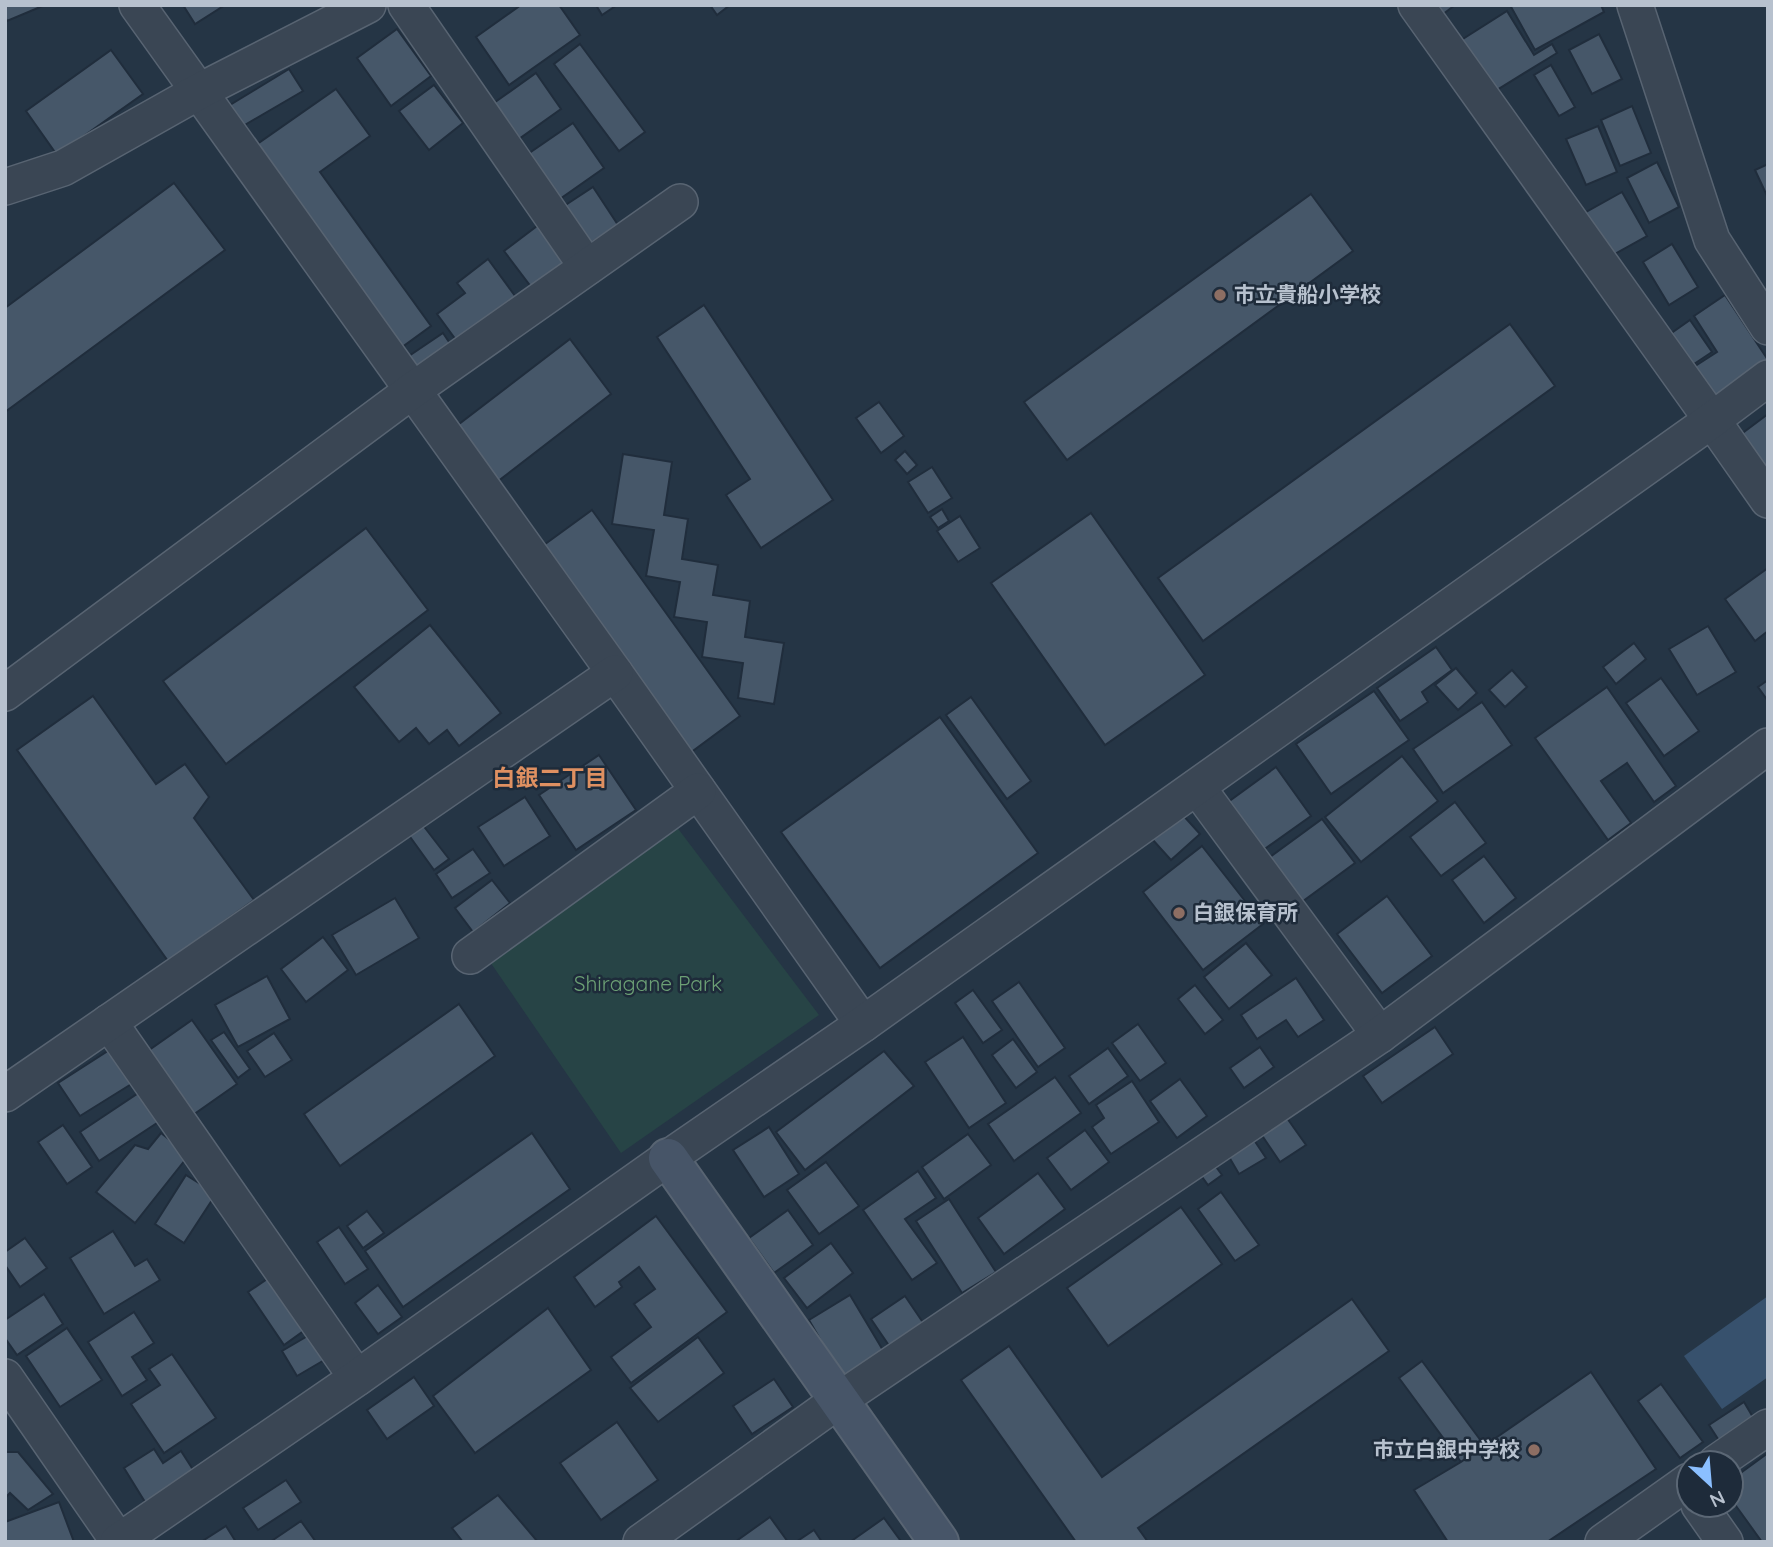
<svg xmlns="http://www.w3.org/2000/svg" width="1773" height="1547" font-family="Quicksand,'Noto Sans JP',sans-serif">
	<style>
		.green { fill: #274446 }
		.water { fill: #37516d }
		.building { fill: #465769; stroke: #202d3c; stroke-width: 2 }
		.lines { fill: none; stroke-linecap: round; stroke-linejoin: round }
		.street-casing { stroke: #586472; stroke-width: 38 }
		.secondary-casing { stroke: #586472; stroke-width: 42 }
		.street { stroke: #3a4654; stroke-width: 35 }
		.secondary { stroke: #475568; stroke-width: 38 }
		.education-dot { fill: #8d6e63; stroke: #1e2b3a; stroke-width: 2.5 }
		.labels { text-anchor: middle; stroke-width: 5; stroke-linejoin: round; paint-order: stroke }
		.poi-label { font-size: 21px; font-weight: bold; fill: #b7c1ce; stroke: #1e2b3a; text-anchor: start }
		.park-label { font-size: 21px; fill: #6ca075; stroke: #1e2b3a }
		.neighbourhood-label { font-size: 23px; font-weight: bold; fill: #df9061; stroke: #1e2b3a }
	</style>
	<rect width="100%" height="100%" fill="#253545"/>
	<polygon class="green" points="673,822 819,1015 621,1153 484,953"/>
	<polygon class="water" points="1768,1296 1768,1377 1722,1409 1684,1356"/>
	<g class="building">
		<polygon points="5,5 45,5 7,21 5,16"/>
		<polygon points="183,5 225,5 195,24"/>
		<polygon points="521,5 559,5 580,35 509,85 476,37"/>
		<polygon points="596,5 617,5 602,15"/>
		<polygon points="710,5 730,5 717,15"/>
		<polygon points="1423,5 1455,5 1434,21"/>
		<polygon points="1510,5 1601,5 1604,12 1535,50"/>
		<polygon points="1507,11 1534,55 1552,44 1557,53 1487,96 1455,44"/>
		<polygon points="397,29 431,76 391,106 357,58"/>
		<polygon points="1599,34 1622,79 1592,94 1569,50"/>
		<polygon points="580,44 645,132 619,151 554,64"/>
		<polygon points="111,50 143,94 57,155 26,111"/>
		<polygon points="1551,65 1575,107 1559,116 1534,75"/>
		<polygon points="289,69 303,91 243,126 230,105"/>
		<polygon points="536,73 561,109 516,141 491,105"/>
		<polygon points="434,85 463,123 429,150 399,111"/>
		<polygon points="336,89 370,136 320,172 431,326 398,350 253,147"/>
		<polygon points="1632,106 1651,153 1620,166 1601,120"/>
		<polygon points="573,123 604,168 557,201 525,156"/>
		<polygon points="1598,126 1617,172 1586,185 1566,139"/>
		<polygon points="1657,162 1679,207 1649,223 1627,178"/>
		<polygon points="1768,164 1768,198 1755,170"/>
		<polygon points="174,183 225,250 5,412 5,308"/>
		<polygon points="593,187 618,225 583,248 558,210"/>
		<polygon points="1622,192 1647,236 1604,260 1579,216"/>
		<polygon points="1311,194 1353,251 1067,460 1024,402"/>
		<polygon points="545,220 576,262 535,292 504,251"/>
		<polygon points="1672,244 1698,287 1669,305 1643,262"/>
		<polygon points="488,259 518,300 459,344 437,314 465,293 457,283"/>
		<polygon points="1725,295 1768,360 1768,368 1709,407 1686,372 1717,352 1694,316"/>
		<polygon points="704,305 833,500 761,548 726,495 750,479 657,337"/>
		<polygon points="1690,320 1712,352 1685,370 1663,339"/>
		<polygon points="1510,324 1555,386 1203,641 1158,578"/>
		<polygon points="443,333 457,354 416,381 403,360"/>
		<polygon points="570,339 611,394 493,485 450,431"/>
		<polygon points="879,402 904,436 881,453 856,418"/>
		<polygon points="1768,414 1768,471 1740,435"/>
		<polygon points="905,451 917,465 907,474 895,460"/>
		<polygon points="623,454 672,462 664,515 688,519 682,559 718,565 713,595 750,601 745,637 784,643 774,704 738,698 743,663 702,657 707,622 674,617 680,582 646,576 654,530 612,524"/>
		<polygon points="932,467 952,498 928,513 908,482"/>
		<polygon points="942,509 949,521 938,528 930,517"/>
		<polygon points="592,510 740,716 686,756 537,550"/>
		<polygon points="1091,513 1205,675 1105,745 991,583"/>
		<polygon points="960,516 980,548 958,562 937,531"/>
		<polygon points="366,528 428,610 226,764 163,681"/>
		<polygon points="1768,568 1768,631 1755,641 1725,599"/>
		<polygon points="430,625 501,713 459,746 447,730 429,744 416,728 399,742 354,687"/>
		<polygon points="1708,626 1736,672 1697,695 1669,649"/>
		<polygon points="1634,643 1646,659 1616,684 1603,667"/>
		<polygon points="1436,647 1452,670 1422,692 1428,702 1400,721 1377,688"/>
		<polygon points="1456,668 1477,693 1458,710 1435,685"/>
		<polygon points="1512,670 1527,687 1505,707 1489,690"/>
		<polygon points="1661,678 1699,731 1664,756 1626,703"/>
		<polygon points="1768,680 1768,701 1758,687"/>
		<polygon points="1607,687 1676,786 1654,802 1627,763 1601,781 1631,823 1608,840 1535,738"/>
		<polygon points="1374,691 1409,740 1331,794 1296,744"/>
		<polygon points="93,696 156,784 185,764 209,797 194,818 254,900 168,961 17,750"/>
		<polygon points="971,697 1031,781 1007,799 946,715"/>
		<polygon points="1482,702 1512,745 1443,793 1413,749"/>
		<polygon points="940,717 1038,853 880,968 781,832"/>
		<polygon points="599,755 636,810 576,850 539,795"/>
		<polygon points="1402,756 1438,801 1361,862 1325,817"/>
		<polygon points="1276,767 1311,816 1259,853 1224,805"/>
		<polygon points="525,797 550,836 504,866 478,827"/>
		<polygon points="1455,802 1486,843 1441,876 1410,837"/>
		<polygon points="1181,813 1200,834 1171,860 1152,839"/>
		<polygon points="1322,819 1355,863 1299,904 1266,860"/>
		<polygon points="422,824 449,859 434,870 408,834"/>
		<polygon points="1202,846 1263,924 1203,970 1143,892"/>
		<polygon points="473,849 490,873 452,898 436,874"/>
		<polygon points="1484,856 1516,898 1484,923 1452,880"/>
		<polygon points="492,880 510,903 473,932 455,908"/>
		<polygon points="1387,896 1432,956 1382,993 1337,934"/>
		<polygon points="395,898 419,938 356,975 332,935"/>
		<polygon points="323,937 348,970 306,1002 281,969"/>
		<polygon points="1246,943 1272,975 1229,1009 1204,977"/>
		<polygon points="267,976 290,1019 238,1047 215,1005"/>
		<polygon points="1296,978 1324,1020 1298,1037 1286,1020 1257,1039 1241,1015"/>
		<polygon points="1019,982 1065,1048 1038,1067 992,1001"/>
		<polygon points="1195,985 1223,1020 1205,1034 1178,999"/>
		<polygon points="973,990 1002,1030 983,1043 955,1003"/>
		<polygon points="459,1004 495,1056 340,1166 304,1114"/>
		<polygon points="192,1020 237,1084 190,1117 145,1053"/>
		<polygon points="1138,1024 1166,1063 1140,1081 1112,1043"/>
		<polygon points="1435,1027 1453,1054 1382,1103 1363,1076"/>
		<polygon points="224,1032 250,1069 238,1078 211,1040"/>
		<polygon points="274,1033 292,1060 265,1077 247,1051"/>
		<polygon points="963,1037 1006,1103 969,1128 925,1062"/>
		<polygon points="1013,1039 1037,1072 1016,1088 992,1055"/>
		<polygon points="1260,1047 1274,1067 1244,1088 1230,1068"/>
		<polygon points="1108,1048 1128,1076 1089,1104 1069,1076"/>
		<polygon points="111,1049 133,1083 80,1116 58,1083"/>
		<polygon points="884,1051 914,1086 805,1170 776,1132"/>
		<polygon points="1055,1077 1081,1113 1014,1161 988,1124"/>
		<polygon points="1180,1079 1207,1116 1177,1138 1150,1101"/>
		<polygon points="1132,1081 1159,1122 1111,1154 1092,1127 1104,1118 1096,1105"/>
		<polygon points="140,1092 160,1121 99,1161 80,1132"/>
		<polygon points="1282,1111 1306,1145 1280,1162 1257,1128"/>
		<polygon points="63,1125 92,1167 67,1184 38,1142"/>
		<polygon points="769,1127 799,1174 764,1197 733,1150"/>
		<polygon points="1085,1130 1109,1162 1071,1190 1047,1158"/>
		<polygon points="161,1133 189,1155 135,1223 96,1192 135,1145 148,1149"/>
		<polygon points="532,1133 570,1189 403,1307 365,1251"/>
		<polygon points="968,1134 991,1165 944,1199 922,1167"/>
		<polygon points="1250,1134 1266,1158 1239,1174 1225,1150"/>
		<polygon points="1211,1160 1222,1175 1208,1185 1197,1170"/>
		<polygon points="826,1162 859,1206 819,1234 787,1190"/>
		<polygon points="918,1171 936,1198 905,1219 937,1263 912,1280 863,1210"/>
		<polygon points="1038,1173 1065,1209 1004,1254 978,1218"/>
		<polygon points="186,1175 216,1194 184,1243 155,1224"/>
		<polygon points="1221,1192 1259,1245 1235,1261 1198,1209"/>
		<polygon points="949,1199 996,1272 962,1293 916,1221"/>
		<polygon points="1181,1207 1222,1264 1108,1346 1067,1288"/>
		<polygon points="788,1210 813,1245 774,1273 749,1238"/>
		<polygon points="367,1211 384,1233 363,1248 347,1226"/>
		<polygon points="656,1216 727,1312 631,1383 611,1357 651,1327 634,1304 655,1289 639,1267 619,1282 622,1287 595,1307 574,1277"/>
		<polygon points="339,1227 368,1269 345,1284 317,1242"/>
		<polygon points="113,1231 135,1266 147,1259 160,1280 104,1314 70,1258"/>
		<polygon points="25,1238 47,1268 20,1287 5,1265 5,1252"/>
		<polygon points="831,1243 853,1273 807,1308 784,1278"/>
		<polygon points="273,1275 309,1327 284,1345 248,1292"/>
		<polygon points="378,1285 402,1317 378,1334 355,1303"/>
		<polygon points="44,1294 63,1324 17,1355 5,1338 5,1320"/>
		<polygon points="850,1295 884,1352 842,1377 809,1320"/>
		<polygon points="905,1296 924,1324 890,1347 871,1319"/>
		<polygon points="1352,1299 1389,1351 1138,1528 1148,1542 1076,1542 961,1380 1009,1346 1102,1477"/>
		<polygon points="548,1308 591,1370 475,1453 433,1396"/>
		<polygon points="134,1312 154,1343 132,1357 147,1380 122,1396 88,1342"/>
		<polygon points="67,1328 102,1380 60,1407 26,1356"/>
		<polygon points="311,1334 326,1359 297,1376 282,1351"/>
		<polygon points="698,1337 724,1373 658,1422 630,1388"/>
		<polygon points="172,1354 216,1418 164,1453 131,1404 160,1385 149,1369"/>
		<polygon points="1422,1361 1484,1445 1461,1462 1399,1378"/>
		<polygon points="1591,1372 1656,1469 1547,1542 1448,1542 1414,1490 1461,1462"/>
		<polygon points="414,1377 434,1406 387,1439 367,1410"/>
		<polygon points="774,1379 793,1407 752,1434 733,1406"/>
		<polygon points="1661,1384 1703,1442 1680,1458 1638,1401"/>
		<polygon points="1744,1402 1754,1419 1720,1442 1709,1425"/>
		<polygon points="617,1422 658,1480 601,1520 560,1463"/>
		<polygon points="154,1449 163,1463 181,1451 199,1479 150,1510 124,1468"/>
		<polygon points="5,1452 18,1452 53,1494 28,1510 10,1493 5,1498"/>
		<polygon points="1768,1453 1768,1542 1762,1542 1731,1499 1731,1480"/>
		<polygon points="286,1480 301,1502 258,1530 243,1508"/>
		<polygon points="498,1495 538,1542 463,1542 452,1528"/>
		<polygon points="59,1502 74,1542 5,1542 5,1522"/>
		<polygon points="770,1517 788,1542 735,1542"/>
		<polygon points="884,1518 900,1540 897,1542 850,1542"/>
		<polygon points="301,1521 316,1542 274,1542 273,1540"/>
		<polygon points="226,1526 236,1542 201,1542"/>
		<polygon points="814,1530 822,1542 796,1542"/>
	</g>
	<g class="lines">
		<defs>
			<g id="street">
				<polyline points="137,5 615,673 863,1024"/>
				<polyline points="406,5 587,267"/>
				<polyline points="1416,5 1712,420 1768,500"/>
				<polyline points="1635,5 1712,240 1768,327"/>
				<polyline points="5,187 63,168 198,92 368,5"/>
				<polyline points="5,693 413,390 680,202"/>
				<polyline points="1197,787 1380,1035"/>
				<polyline points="470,956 698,791"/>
				<polyline points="109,1022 357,1378"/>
				<polyline points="5,1094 615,673"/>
				<polyline points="5,1377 119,1542"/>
				<polyline points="1716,1463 1768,1427"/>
				<polyline points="1699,1505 1725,1542"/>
				<polyline points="118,1542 357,1378 668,1158 863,1024 1712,420 1768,378"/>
				<polyline points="641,1542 839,1400 1380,1035 1768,746"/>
				<polyline points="1603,1542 1689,1481"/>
			</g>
			<polyline id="secondary" points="668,1158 939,1542"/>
		</defs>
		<use href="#street" class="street-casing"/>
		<use href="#secondary" class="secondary-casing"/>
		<use href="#street" class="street"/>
		<use href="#secondary" class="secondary"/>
	</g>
	<g class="education-dot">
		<circle cx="1220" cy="295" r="7"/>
		<circle cx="1179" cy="913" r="7"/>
		<circle cx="1534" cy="1450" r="7"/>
	</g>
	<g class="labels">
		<g class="poi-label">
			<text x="1234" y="302">市立貴船小学校</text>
			<text x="1193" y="920">白銀保育所</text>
			<text x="1520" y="1457" text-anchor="end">市立白銀中学校</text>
		</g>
		<g class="park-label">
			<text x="648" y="991">Shiragane Park</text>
		</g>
		<g class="neighbourhood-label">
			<text x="550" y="786">白銀二丁目</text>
		</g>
	</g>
	<rect width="1773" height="1547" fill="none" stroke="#b7c1ce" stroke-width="14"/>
	<g transform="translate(1710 1484) rotate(154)"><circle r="33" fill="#1e2b3a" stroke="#5b6775" stroke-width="2"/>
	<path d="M0-5L12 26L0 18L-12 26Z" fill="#8bbfff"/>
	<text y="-10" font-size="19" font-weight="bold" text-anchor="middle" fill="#b7c1ce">N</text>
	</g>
</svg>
